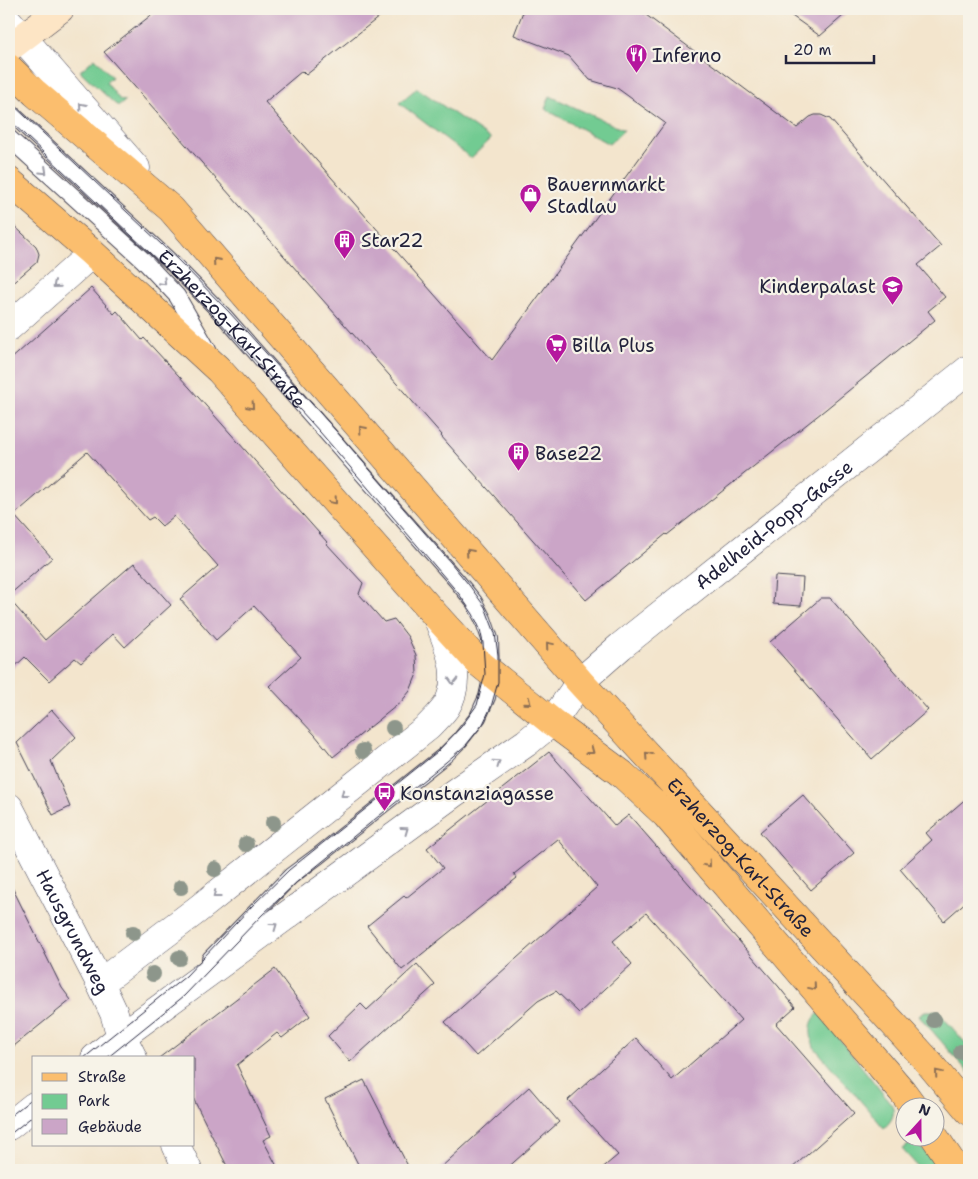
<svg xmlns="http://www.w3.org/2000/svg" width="978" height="1179" font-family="'Shantell Sans',sans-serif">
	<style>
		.green { fill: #72cb92; stroke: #4a7666 }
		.building { fill: #cba5c7 }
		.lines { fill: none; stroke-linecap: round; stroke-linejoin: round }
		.lane-casing { stroke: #413f51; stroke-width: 18 }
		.street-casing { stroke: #413f51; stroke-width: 29 }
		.secondary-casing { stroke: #413f51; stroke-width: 29 }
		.primary-casing { stroke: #413f51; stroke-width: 29 }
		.lane { stroke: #fff; stroke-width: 16 }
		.street { stroke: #fff; stroke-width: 28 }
		.secondary { stroke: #fde5c5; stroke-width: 28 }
		.primary { stroke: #fbbe6e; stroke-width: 28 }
		.tram { stroke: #22223b; stroke-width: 1 }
		.tree { fill: #8d968b }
		.oneway { stroke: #9c9ca7 }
		.oneway2 { stroke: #8e7054 }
		.labels { text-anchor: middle; stroke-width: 4.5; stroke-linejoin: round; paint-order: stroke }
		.poi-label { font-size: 19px; fill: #22223b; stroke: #f7f3e8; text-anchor: start }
		.street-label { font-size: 19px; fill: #22223b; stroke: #f7f3e8 }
	</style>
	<rect width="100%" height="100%" fill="#f7f3e8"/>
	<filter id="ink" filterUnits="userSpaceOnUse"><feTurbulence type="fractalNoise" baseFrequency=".02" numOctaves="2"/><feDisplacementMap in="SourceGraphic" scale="10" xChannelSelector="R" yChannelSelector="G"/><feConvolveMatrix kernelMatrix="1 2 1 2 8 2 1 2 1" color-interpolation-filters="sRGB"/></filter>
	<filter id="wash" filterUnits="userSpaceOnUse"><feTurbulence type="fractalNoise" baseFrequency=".0096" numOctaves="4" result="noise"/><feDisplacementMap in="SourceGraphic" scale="20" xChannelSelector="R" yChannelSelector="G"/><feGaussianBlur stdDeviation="1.12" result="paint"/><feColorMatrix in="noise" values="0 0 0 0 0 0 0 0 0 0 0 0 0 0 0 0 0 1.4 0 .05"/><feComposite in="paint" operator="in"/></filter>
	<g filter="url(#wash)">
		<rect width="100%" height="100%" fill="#f3e5cd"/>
		<g class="green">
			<polygon points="95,58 112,77 106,82 120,100 125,101 119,106 115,104 80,71"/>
			<polygon points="417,88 491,139 471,158 399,103"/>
			<polygon points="550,96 624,130 609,144 545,109"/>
			<polygon points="925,1011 936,1011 941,1015 969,1047 969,1073 919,1016"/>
			<path d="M819,1013L892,1105C896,1114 891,1122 884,1128L814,1047C810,1035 808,1022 819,1013Z"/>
			<path d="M910,1144C925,1145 931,1159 938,1170H921L902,1149Z"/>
		</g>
		<g id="blocks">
			<g class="building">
				<polygon points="159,9 389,9 306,75 302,71 265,102 492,360 665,123 617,88 590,80 569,56 514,35 524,9 638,9 797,128 810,117 815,115 821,115 830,119 941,246 918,265 945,297 928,311 935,320 826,409 667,535 666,534 586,600 441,436 442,435 104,52"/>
				<polygon points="782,9 851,9 820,36"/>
				<polygon points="9,221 36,246 39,254 37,262 9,286"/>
				<polygon points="91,288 114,314 117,311 142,340 144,338 190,388 327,542 326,543 363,583 359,594 384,622 394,619 408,637 416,655 417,674 410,691 401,702 333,757 315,735 269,686 301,657 254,606 216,640 180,599 218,566 174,516 162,526 153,517 148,520 87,452 14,515 52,558 9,595 9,361"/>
				<polygon points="134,563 171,605 125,647 113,634 81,663 75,658 49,681 25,657 9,672 9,599 45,640"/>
				<polygon points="775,576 803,578 801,606 773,604"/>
				<polygon points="821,598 830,598 928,710 872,759 770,642"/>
				<polygon points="52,710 76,737 51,761 70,807 53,815 17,743"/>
				<polygon points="549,752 615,826 629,815 779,987 795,1007 776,1024 854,1113 790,1170 600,1170 618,1155 568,1100 636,1038 672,1080 741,1020 646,913 613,941 632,964 579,1013 556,991 538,1001 476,1056 445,1022 597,887 558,839 514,874 517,878 402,970 367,926 404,896 406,898 443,868 427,848"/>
				<polygon points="803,795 854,853 811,890 760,832"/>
				<polygon points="969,796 969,899 944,921 900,869 932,840 926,833"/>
				<polygon points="9,881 62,988 71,1000 9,1050"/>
				<polygon points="417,964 435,985 350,1062 328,1036 361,1004 367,1010"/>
				<polygon points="275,969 310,1016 282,1038 277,1033 237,1065 271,1136 263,1140 279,1170 229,1170 194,1100 194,1058 159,1058"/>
				<polygon points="364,1080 410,1170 361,1170 325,1099"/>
				<polygon points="529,1087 559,1122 505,1170 438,1170"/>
			</g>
		</g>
	</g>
	<g filter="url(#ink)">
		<use href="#blocks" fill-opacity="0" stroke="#413f51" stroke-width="1"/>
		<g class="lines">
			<defs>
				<g id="lane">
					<path id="s1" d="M9,111L173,264L224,316L457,581L474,602L483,619L490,639L491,673L490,683L487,697L478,717L460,740L445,755L318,856L291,876L210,959"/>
					<polyline points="9,138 143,260 177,296 208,350"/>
				</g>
				<g id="street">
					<polyline points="9,22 136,168"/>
					<polyline points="9,327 81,263 91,252"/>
					<path id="s2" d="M9,807L100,983L114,1013L119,1030L133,1058"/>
					<path d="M100,983L197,910L428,727C434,721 441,714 446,707C464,678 448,645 437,617"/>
					<path id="s3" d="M95,1058L122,1036L454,793L526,743L552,722L580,682L621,646L969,369"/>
					<polyline points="9,1126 34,1106"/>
					<polyline points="176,1145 188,1170"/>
				</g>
				<polyline id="secondary" points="9,48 60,9"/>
				<g id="primary">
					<path id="s4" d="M9,68L35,93L171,209L580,682L924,1057L969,1111"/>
					<polyline points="9,181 91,252 219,370 437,617 479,663 552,722 622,774 666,815 902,1091 913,1106"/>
					<polyline points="934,1136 957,1170"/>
				</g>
			</defs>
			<use href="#lane" class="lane-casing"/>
			<use href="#street" class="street-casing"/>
			<use href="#secondary" class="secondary-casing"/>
			<use href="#primary" class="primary-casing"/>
			<use href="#lane" class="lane"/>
			<use href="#street" class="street"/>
			<use href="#secondary" class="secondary"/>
			<use href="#primary" class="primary"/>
			<g class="tram">
				<polyline points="9,101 178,260 229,312 330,424 451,563 469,585 485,607 495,633 498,655 498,682 491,707 483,724 466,745 446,762 297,882 262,915 184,996 107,1058"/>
				<polyline points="9,120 167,269 219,321 320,432 459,594 473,614 480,629 483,643 485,674 477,705 461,727 437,752 289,870 252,906 186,976 84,1058"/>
				<polyline points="9,1117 34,1097"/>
				<polyline points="9,1135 34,1115"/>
			</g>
		</g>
		<g class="tree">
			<circle cx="393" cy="728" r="8"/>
			<circle cx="363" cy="751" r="8"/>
			<circle cx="273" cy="823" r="8"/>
			<circle cx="246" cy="844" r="8"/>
			<circle cx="215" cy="869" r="8"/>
			<circle cx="181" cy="887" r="8"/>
			<circle cx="133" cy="933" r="8"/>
			<circle cx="179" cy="958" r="8"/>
			<circle cx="153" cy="974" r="8"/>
			<circle cx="934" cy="1020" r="8"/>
			<circle cx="961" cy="1052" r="8"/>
		</g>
		<defs><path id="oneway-chevron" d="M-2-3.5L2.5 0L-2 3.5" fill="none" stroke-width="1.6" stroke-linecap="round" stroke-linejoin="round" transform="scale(1.25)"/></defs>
		<g class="oneway">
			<use href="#oneway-chevron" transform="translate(82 106) rotate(-131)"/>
			<use href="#oneway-chevron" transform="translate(44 171) rotate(43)"/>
			<use href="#oneway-chevron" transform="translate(163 282) rotate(46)"/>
			<use href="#oneway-chevron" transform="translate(56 285) rotate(139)"/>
			<use href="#oneway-chevron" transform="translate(453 681) rotate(92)"/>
			<use href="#oneway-chevron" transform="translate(497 763) rotate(-35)"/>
			<use href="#oneway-chevron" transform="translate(344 794) rotate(142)"/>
			<use href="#oneway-chevron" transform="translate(405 830) rotate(-36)"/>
			<use href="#oneway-chevron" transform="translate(216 895) rotate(142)"/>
			<use href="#oneway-chevron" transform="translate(274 926) rotate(-36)"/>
		</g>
		<g class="oneway2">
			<use href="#oneway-chevron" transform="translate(216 261) rotate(-131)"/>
			<use href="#oneway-chevron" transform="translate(251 406) rotate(49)"/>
			<use href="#oneway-chevron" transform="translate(362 429) rotate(-131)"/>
			<use href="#oneway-chevron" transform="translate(334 501) rotate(49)"/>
			<use href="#oneway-chevron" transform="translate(469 552) rotate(-131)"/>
			<use href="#oneway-chevron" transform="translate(549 645) rotate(-130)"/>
			<use href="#oneway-chevron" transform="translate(528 702) rotate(39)"/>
			<use href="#oneway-chevron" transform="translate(591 751) rotate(37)"/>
			<use href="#oneway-chevron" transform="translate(648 755) rotate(-132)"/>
			<use href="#oneway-chevron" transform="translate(708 864) rotate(50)"/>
			<use href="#oneway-chevron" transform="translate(813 987) rotate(50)"/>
			<use href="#oneway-chevron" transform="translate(938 1073) rotate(-130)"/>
		</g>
	</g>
	<defs>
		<symbol id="restaurant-pin" viewBox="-11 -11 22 30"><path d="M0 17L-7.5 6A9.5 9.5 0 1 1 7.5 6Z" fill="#b5179e" stroke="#f7f3e8"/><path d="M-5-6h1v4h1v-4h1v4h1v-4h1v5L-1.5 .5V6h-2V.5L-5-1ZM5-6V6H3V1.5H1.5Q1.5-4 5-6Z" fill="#fff"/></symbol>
		<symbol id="shop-pin" viewBox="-11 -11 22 30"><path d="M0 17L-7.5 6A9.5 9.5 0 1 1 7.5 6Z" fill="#b5179e" stroke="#f7f3e8"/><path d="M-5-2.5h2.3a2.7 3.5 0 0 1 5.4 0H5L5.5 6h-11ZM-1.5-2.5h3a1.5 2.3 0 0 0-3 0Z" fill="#fff"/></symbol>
		<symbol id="building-pin" viewBox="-11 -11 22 30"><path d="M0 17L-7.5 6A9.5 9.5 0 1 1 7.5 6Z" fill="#b5179e" stroke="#f7f3e8"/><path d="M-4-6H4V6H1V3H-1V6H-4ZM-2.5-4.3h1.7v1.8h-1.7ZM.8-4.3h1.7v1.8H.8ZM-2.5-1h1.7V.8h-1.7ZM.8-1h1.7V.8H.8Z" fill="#fff"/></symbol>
		<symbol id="school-pin" viewBox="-11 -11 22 30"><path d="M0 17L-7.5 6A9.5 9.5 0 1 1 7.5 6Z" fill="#b5179e" stroke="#f7f3e8"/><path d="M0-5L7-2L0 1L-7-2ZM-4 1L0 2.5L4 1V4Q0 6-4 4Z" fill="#fff"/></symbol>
		<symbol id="supermarket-pin" viewBox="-11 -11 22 30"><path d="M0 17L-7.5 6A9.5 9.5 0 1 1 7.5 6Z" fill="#b5179e" stroke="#f7f3e8"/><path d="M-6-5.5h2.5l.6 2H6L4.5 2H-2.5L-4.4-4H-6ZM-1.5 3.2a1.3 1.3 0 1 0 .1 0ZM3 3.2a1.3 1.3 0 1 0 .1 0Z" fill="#fff"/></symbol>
		<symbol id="bus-pin" viewBox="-11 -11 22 30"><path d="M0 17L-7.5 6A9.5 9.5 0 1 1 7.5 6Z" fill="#b5179e" stroke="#f7f3e8"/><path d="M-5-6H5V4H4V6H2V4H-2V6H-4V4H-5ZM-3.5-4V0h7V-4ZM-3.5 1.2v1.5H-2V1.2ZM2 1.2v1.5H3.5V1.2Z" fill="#fff"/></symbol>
	</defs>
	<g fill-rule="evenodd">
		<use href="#restaurant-pin" x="624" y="42" width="25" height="34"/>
		<use href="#shop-pin" x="518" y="182" width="25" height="34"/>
		<use href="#building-pin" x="332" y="228" width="25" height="34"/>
		<use href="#school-pin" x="880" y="274" width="25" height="34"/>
		<use href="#supermarket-pin" x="544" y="332" width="25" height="34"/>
		<use href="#building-pin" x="506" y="440" width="25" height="34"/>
		<use href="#bus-pin" x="372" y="780" width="25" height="34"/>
	</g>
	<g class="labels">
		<g class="poi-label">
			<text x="652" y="62">Inferno</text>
			<text x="547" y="191">Bauernmarkt<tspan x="547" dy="22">Stadlau</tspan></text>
			<text x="361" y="247">Star22</text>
			<text x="876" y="293" text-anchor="end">Kinderpalast</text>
			<text x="572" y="352">Billa Plus</text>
			<text x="535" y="460">Base22</text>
			<text x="400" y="800">Konstanziagasse</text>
		</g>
		<g class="street-label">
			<text dy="7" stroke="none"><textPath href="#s1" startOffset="312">Erzherzog-Karl-Straße</textPath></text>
			<text dy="7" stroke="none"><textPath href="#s3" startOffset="866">Adelheid-Popp-Gasse</textPath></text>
			<text dy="7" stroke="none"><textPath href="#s4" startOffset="1078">Erzherzog-Karl-Straße</textPath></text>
			<text dy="7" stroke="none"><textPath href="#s2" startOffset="140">Hausgrundweg</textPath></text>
		</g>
	</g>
	<rect width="978" height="1179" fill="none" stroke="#f7f3e8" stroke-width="30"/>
	<rect x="32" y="1056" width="162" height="90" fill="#f7f3e8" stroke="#a29fa3"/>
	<rect x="42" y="1073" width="25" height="8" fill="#fbbe6e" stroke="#a29fa3"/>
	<text x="78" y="1082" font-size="15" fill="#22223b">Straße</text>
	<rect x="42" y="1094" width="25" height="15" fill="#72cb92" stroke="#a29fa3"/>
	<text x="78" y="1106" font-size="15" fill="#22223b">Park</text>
	<rect x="42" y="1119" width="25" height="15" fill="#cba5c7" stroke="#a29fa3"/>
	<text x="78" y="1132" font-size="15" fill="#22223b">Gebäude</text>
	<g transform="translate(920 1122) rotate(21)"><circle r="24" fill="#f7f3e8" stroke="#a29fa3"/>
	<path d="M0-4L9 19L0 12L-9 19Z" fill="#b5179e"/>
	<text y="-8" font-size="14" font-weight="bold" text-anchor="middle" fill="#22223b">N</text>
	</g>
	<path d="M786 55v8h88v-8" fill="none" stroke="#22223b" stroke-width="2.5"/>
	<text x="793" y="55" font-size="15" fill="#22223b" stroke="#f7f3e8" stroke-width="4" paint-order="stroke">20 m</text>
</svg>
